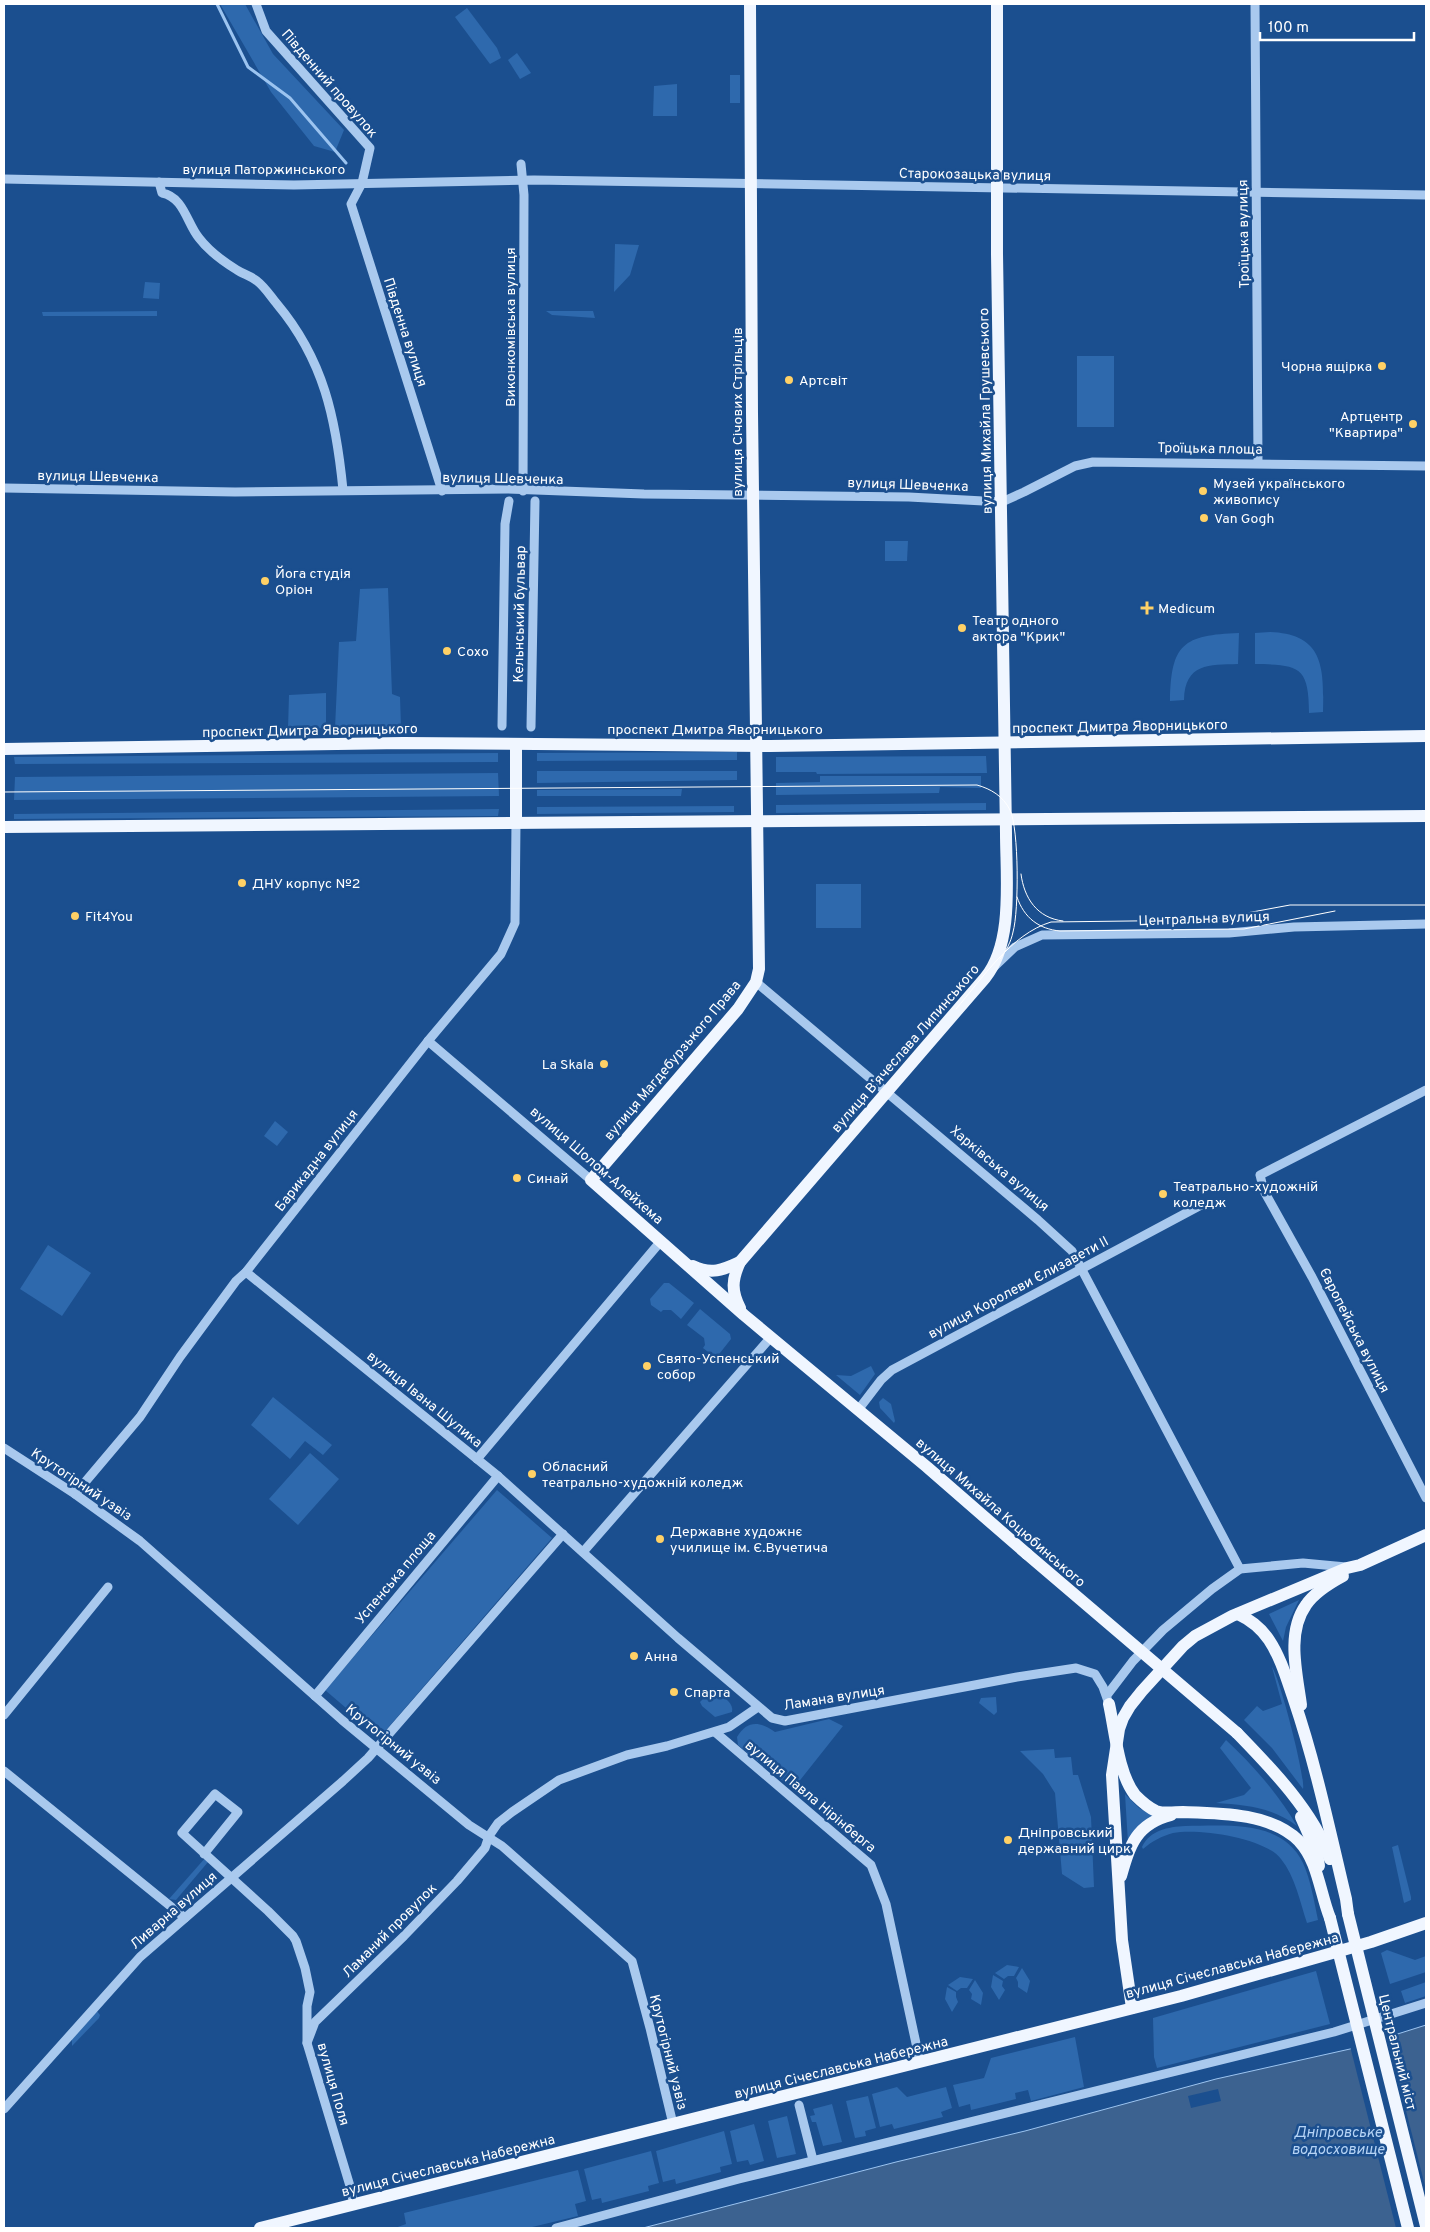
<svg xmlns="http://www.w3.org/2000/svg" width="1430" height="2232" font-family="Overpass,sans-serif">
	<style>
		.green { fill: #2e69ad }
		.water { fill: #3c6290; stroke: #9cc4f0 }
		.pier { fill: #1b4f8f }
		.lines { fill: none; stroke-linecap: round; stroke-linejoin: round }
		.stream { stroke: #9cc4f0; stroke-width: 3 }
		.minor { stroke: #a9c9ee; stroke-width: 9 }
		.major { stroke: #f0f6ff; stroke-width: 12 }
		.tram { stroke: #fff; stroke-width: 1 }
		.major-bridge { stroke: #f0f6ff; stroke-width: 12 }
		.poi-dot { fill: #ffd166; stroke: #1b4f8f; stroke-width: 2 }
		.labels { text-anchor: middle; stroke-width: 5; stroke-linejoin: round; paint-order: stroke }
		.street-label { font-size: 14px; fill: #fff; stroke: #1b4f8f }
		.poi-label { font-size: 14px; fill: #fff; stroke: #1b4f8f; text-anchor: start }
		.water-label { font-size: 15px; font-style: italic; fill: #b5d3f5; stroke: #1b4f8f }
	</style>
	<rect width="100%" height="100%" fill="#1b4f8f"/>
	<g class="green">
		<polygon points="220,4 245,4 273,54 344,130 335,152 314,146 271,92"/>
		<polygon points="467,8 497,48 501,58 490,64 455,17"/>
		<polygon points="517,53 531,73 520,79 508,60"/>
		<rect x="730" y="75" width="10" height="28"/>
		<polygon points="677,84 677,116 653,116 654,86"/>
		<polygon points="615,244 639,245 630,275 614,292"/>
		<polygon points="145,282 160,283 159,299 143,298"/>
		<polygon points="157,311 157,316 43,316 42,312"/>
		<polygon points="546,311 593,311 595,318 552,315"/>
		<rect x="1077" y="356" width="37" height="71"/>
		<polygon points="885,541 908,541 907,561 885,561"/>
		<polygon points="388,588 392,694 400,697 401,727 335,728 339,642 356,641 360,589"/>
		<path d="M1270,632C1324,634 1324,668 1323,712L1309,713C1309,665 1298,665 1255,664V633Z"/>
		<path d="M1239,633L1238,664C1209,665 1185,663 1184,700L1170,701C1171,644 1183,635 1239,633Z"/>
		<polygon points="326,693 326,728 288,729 289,695"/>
		<polygon points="737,752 737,760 537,761 537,753"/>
		<polygon points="498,753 498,762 15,764 14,757"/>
		<polygon points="986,756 987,773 817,774 816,772 776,772 776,757"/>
		<polygon points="537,771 737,771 737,780 537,783"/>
		<polygon points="498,773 499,796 14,800 15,777"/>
		<polygon points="820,776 981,776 981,788 940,787 939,793 776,795 776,783 820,782"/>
		<polygon points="682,789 681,796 537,796 537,790"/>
		<polygon points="986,803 986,810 776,813 776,805"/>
		<polygon points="734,806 734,812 537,814 537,807"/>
		<polygon points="499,809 498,816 14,819 14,814"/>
		<rect x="816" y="884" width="45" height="44"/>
		<polygon points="275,1121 288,1132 277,1146 264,1136"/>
		<polygon points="48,1245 91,1273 62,1316 20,1289"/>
		<polygon points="664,1283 669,1283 694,1303 681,1319 671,1310 663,1310 661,1312 651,1305 650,1299"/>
		<polygon points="700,1309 730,1334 731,1339 716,1358 703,1348 705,1345 704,1338 687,1325"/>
		<polygon points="871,1366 875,1374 860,1395 836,1375 851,1376"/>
		<polygon points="273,1397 332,1445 323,1455 305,1441 290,1459 251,1425"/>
		<polygon points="883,1398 891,1404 895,1421 894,1423 880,1408 879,1402"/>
		<polygon points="310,1453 339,1479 298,1525 269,1499"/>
		<polygon points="497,1490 552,1538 380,1737 325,1690"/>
		<polygon points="1299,1600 1286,1627 1283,1641 1269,1614"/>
		<path d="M1272,1667C1280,1678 1306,1779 1303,1789L1272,1748L1244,1720L1257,1706L1263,1711L1282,1704Z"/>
		<path d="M719,1694C725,1698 734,1704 732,1712L715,1717L702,1706L700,1702L703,1699Z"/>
		<polygon points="996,1697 997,1712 994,1715 979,1703 981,1698"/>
		<path d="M829,1719L843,1726L797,1784L789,1786L738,1745L737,1737C747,1720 760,1721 775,1732Z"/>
		<path d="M1226,1740C1254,1766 1278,1794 1297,1826C1272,1807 1246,1805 1216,1803L1244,1795L1251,1788L1220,1748Z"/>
		<polygon points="1054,1749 1055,1758 1071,1757 1073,1775 1078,1775 1091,1817 1094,1887 1084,1888 1062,1874 1055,1793 1043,1774 1020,1751"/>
		<polygon points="1125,1794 1139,1808 1156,1817 1128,1843"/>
		<path d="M1185,1826C1226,1826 1282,1819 1303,1863C1311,1881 1314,1901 1318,1920L1307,1923C1300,1902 1295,1876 1281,1859C1265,1838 1199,1828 1173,1833C1162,1836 1152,1841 1143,1849L1142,1847C1150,1830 1168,1827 1185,1826Z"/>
		<polygon points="1398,1845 1411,1897 1411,1900 1404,1903 1392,1847"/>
		<polygon points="206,1857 208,1862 176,1900 169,1899"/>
		<polygon points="1387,1950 1415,1960 1426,1956 1426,1972 1390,1984 1381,1953"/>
		<polygon points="1007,1965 1019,1967 1014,1976 1008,1976 1004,1979 995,1973"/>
		<polygon points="1022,1968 1030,1981 1027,1993 1018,1987 1018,1982 1016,1978"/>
		<polygon points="1316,1971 1330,2024 1157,2068 1154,2057 1153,2018"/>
		<polygon points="993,1975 1003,1981 1002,1986 1005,1990 999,2000 991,1987"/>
		<polygon points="960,1977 973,1979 967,1988 961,1988 957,1991 948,1985"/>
		<polygon points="975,1980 983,1993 981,2005 971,1999 972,1994 969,1990"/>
		<polygon points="1426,1982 1426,1996 1405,2003 1401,1991"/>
		<polygon points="947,1987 956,1992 956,1997 958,2002 952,2012 945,1999"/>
		<polygon points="97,2011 100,2015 99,2018 72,2046 72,2039"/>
		<polygon points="1075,2037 1084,2087 1031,2101 1028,2090 1015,2093 1016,2099 971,2110 970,2104 959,2107 953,2085 984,2078 991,2058"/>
		<polygon points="897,2087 907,2097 946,2087 952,2108 941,2112 943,2117 894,2129 892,2124 880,2127 872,2094"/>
		<polygon points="868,2096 876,2128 865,2131 866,2136 855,2138 846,2101"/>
		<polygon points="832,2104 842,2142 823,2146 816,2122 812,2122 810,2116 815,2115 813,2109"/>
		<polygon points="787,2116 796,2154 777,2158 768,2121"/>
		<polygon points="754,2124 764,2161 750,2165 748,2160 737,2162 730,2131"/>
		<polygon points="724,2131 732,2164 720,2167 721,2172 676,2184 675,2179 663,2182 656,2151"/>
		<polygon points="651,2151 659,2183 648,2186 649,2191 602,2203 601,2198 592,2200 584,2169"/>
		<polygon points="578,2170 586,2201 575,2204 578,2216 528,2228 395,2228 406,2224 404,2213"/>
	</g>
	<polygon class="water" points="1426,2025 1426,2228 643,2228 896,2162 1025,2131 1216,2079 1350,2049"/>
	<g class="pier">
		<polygon points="1387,2035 1426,2190 1426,2228 1396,2228 1350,2046"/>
		<polygon points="1218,2089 1221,2101 1191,2108 1188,2096"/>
	</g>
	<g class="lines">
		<polyline class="stream" points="217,4 248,67 290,98 346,163"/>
		<g class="minor">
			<polyline points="256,4 266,31 370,148 362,183 351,204 442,491"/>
			<polyline points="1255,4 1258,463"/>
			<polyline points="521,164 524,195 523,491"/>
			<polyline points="4,179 294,185 534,180 1426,195"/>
			<path d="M159,182L162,193C184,197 187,224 199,238C208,250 224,262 237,270C243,274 251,276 257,281C265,287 271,297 277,304C324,360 336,419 343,490"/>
			<polyline points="4,488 235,492 508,489 644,494 909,497 1002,502 1024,492 1075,466 1093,462 1426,466"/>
			<polyline points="502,726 505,524 509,501"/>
			<polyline points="531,727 535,501"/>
			<polyline points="995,966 1015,947 1042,935 1229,933 1294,927 1426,924"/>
			<polyline points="756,982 1038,1220 1072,1251 1240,1569"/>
			<polyline points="428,1041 591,1180"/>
			<polyline points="1426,1090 1260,1175 1264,1191 1312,1277 1426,1498"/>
			<polyline points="246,1272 498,1476 678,1638 772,1718 785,1721 1017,1677 1076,1668 1095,1674 1103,1687 1109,1704"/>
			<polyline points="858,1410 881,1380 892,1370 1203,1204"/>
			<polyline points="4,1448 75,1494 140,1541 342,1720 469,1825 502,1846 632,1961 650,2028 673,2124"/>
			<polyline points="477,1459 661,1241"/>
			<polyline points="75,1494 140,1417 180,1357 236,1281 246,1272 428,1041 501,954 515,923 516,822"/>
			<polyline points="583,1552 771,1337"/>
			<polyline points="1107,1695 1133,1661 1163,1630 1212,1589 1240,1569 1303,1563 1346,1567"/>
			<polyline points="315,1696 498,1476"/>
			<polyline points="4,1715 108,1587"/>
			<polyline points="715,1732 871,1865 886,1904 920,2062"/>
			<polyline points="4,1771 185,1918"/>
			<polyline points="204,1854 238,1812 215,1794 182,1833 268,1911 293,1936 296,1941 305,1968 310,1992 307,2006 307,2043 350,2186 354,2205"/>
			<polyline points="307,2043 315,2022 404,1936 457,1881 485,1848 489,1836 498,1823 512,1812 559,1780 627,1755 667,1746 729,1727 758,1707"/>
			<polyline points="799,2105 813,2160"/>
			<polyline points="4,2109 140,1957 343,1781 368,1758 563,1534"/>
			<polyline points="556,2228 739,2179 1334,2032 1426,2003"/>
		</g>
		<g class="major">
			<polyline points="750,4 752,413 759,969 756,982 738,1009 591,1180 744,1315 927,1467 1027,1554"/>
			<polyline points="516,744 516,822"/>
			<polyline points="4,749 403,743 770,746 1426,736"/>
			<polyline points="4,827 1426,816"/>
			<path d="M693,1266C711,1275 723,1270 740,1262"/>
			<path d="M740,1308C731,1291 732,1279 740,1262L985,978C1014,943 1006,877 1006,833L997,254V4"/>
			<path d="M1238,1614C1251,1620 1261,1628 1269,1640C1281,1658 1287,1680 1294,1700C1316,1765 1330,1832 1346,1899L1348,1914"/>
			<path d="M1109,1704C1115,1731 1118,1773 1135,1795C1141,1801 1149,1808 1156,1811C1164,1814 1175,1812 1183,1812C1220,1813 1271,1813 1299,1841C1318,1861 1320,1893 1330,1918"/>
			<path d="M1301,1705C1297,1674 1286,1633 1306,1605C1314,1593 1330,1583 1343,1576"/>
			<path d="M1237,1733C1271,1768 1314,1812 1330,1859"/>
			<polyline points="1301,1817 1317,1853 1319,1866"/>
			<path d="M1121,1876C1130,1845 1136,1824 1171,1815"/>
			<polyline points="1132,2008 1122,1940 1112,1775 1119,1729 1123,1718 1130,1706 1142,1691 1183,1646 1195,1636 1232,1616 1347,1568 1360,1565 1426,1535"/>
			<polyline points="260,2228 1181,1996 1371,1942 1426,1923"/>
		</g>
		<g class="tram">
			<path d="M4,792L977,785C991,789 1003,796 1010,810C1019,829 1019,911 1013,932C1011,942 1006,951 1000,959"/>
			<path d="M1021,874C1024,898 1037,918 1063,921"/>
			<path d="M1017,897C1024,918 1039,929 1060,931L1244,929L1335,911"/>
			<path d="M956,1009C982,979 1011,934 1051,922L1209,920L1290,905H1426"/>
		</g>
		<g class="major-bridge">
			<polyline points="1027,1554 1237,1733"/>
			<polyline points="1348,1914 1426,2226"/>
			<polyline points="1330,1918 1408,2228"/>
		</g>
	</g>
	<g class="poi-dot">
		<circle cx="1382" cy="366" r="5"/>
		<circle cx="789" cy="380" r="5"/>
		<circle cx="1413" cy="424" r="5"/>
		<circle cx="1203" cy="491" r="5"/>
		<circle cx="1204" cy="518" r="5"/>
		<circle cx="265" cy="581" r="5"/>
		<path d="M1144.5 600.5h5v5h5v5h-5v5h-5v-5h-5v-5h5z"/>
		<circle cx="962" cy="628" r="5"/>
		<circle cx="447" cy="651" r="5"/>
		<circle cx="242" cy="883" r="5"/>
		<circle cx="75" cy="916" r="5"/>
		<circle cx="604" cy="1064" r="5"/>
		<circle cx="517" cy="1178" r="5"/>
		<circle cx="1163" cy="1194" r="5"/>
		<circle cx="647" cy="1366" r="5"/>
		<circle cx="532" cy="1474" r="5"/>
		<circle cx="660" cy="1539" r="5"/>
		<circle cx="634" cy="1656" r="5"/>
		<circle cx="674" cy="1692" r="5"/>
		<circle cx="1008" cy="1840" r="5"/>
	</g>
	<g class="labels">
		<g class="street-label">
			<text transform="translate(330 83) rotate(49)" y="5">Південний провулок</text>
			<text x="264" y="174">вулиця Паторжинського</text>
			<text transform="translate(975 174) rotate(1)" y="5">Старокозацька вулиця</text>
			<text transform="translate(1243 234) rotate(-91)" y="5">Троїцька вулиця</text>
			<text transform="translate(510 327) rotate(-90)" y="5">Виконкомівська вулиця</text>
			<text transform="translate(406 332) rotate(72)" y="5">Південна вулиця</text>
			<text transform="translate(985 411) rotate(-91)" y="5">вулиця Михайла Грушевського</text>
			<text transform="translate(737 412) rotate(-90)" y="5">вулиця Січових Стрільців</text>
			<text transform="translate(1210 448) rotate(1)" y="5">Троїцька площа</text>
			<text transform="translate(98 476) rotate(1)" y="5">вулиця Шевченка</text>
			<text transform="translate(503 478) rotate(1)" y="5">вулиця Шевченка</text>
			<text transform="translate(908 484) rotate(2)" y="5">вулиця Шевченка</text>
			<text transform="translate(519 614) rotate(-89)" y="5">Кельнський бульвар</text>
			<text transform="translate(1120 726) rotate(-1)" y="5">проспект Дмитра Яворницького</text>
			<text x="715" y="734">проспект Дмитра Яворницького</text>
			<text transform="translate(310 730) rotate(-1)" y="5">проспект Дмитра Яворницького</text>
			<text transform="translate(1204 918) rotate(-2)" y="5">Центральна вулиця</text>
			<text transform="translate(905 1048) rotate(-49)" y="5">вулиця Вʼячеслава Липинського</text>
			<text transform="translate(672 1060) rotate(-50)" y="5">вулиця Магдебурзького Права</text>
			<text transform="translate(316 1160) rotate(-52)" y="5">Барикадна вулиця</text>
			<text transform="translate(597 1165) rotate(41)" y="5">вулиця Шолом-Алейхема</text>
			<text transform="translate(1000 1168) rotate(40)" y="5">Харківська вулиця</text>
			<text transform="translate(1018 1287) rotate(-28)" y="5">вулиця Королеви Єлизавети ІІ</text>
			<text transform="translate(1355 1330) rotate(63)" y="5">Європейська вулиця</text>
			<text transform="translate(425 1399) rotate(39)" y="5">вулиця Івана Шулика</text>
			<text transform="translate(82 1484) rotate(34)" y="5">Крутогірний узвіз</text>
			<text transform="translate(1001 1512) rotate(41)" y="5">вулиця Михайла Коцюбинського</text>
			<text transform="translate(395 1577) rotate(-50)" y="5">Успенська площа</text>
			<text transform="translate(834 1697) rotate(-9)" y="5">Ламана вулиця</text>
			<text transform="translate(394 1744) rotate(39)" y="5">Крутогірний узвіз</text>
			<text transform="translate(811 1796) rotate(40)" y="5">вулиця Павла Нірінберга</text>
			<text transform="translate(173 1910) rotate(-41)" y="5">Ливарна вулиця</text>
			<text transform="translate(389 1930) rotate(-45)" y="5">Ламаний провулок</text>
			<text transform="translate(1232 1965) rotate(-15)" y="5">вулиця Січеславська Набережна</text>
			<text transform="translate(669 2052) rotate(76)" y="5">Крутогірний узвіз</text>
			<text transform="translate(1398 2052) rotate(76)" y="5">Центральний міст</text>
			<text transform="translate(841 2067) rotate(-14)" y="5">вулиця Січеславська Набережна</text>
			<text transform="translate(334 2084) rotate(74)" y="5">вулиця Поля</text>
			<text transform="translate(448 2165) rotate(-14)" y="5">вулиця Січеславська Набережна</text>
		</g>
		<g class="poi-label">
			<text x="1372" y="371" text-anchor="end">Чорна ящірка</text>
			<text x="799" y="385">Артсвіт</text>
			<text x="1403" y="421" text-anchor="end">Артцентр<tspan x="1403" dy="16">"Квартира"</tspan></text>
			<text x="1213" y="488">Музей українського<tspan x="1213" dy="16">живопису</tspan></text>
			<text x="1214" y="523">Van Gogh</text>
			<text x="275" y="578">Йога студія<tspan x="275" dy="16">Оріон</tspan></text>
			<text x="1158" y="613">Medicum</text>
			<text x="972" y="625">Театр одного<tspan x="972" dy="16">актора "Крик"</tspan></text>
			<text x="457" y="656">Сохо</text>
			<text x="252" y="888">ДНУ корпус №2</text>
			<text x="85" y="921">Fit4You</text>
			<text x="594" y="1069" text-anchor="end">La Skala</text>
			<text x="527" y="1183">Синай</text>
			<text x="1173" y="1191">Театрально-художній<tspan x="1173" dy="16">коледж</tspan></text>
			<text x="657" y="1363">Свято-Успенський<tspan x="657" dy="16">собор</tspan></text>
			<text x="542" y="1471">Обласний<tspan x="542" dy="16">театрально-художній коледж</tspan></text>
			<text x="670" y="1536">Державне художнє<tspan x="670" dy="16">училище ім. Є.Вучетича</tspan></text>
			<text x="644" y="1661">Анна</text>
			<text x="684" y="1697">Спарта</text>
			<text x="1018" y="1837">Дніпровський<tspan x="1018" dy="16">державний цирк</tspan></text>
		</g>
		<g class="water-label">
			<text x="1338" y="2137">Дніпровське<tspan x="1338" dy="17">водосховище</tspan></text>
		</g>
	</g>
	<rect width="1430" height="2232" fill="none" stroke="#ffffff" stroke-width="10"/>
	<path d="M1260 32v8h154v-8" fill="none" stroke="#ffffff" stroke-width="2.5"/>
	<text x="1268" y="32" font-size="15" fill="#ffffff" stroke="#1b4f8f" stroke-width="4" paint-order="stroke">100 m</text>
</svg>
